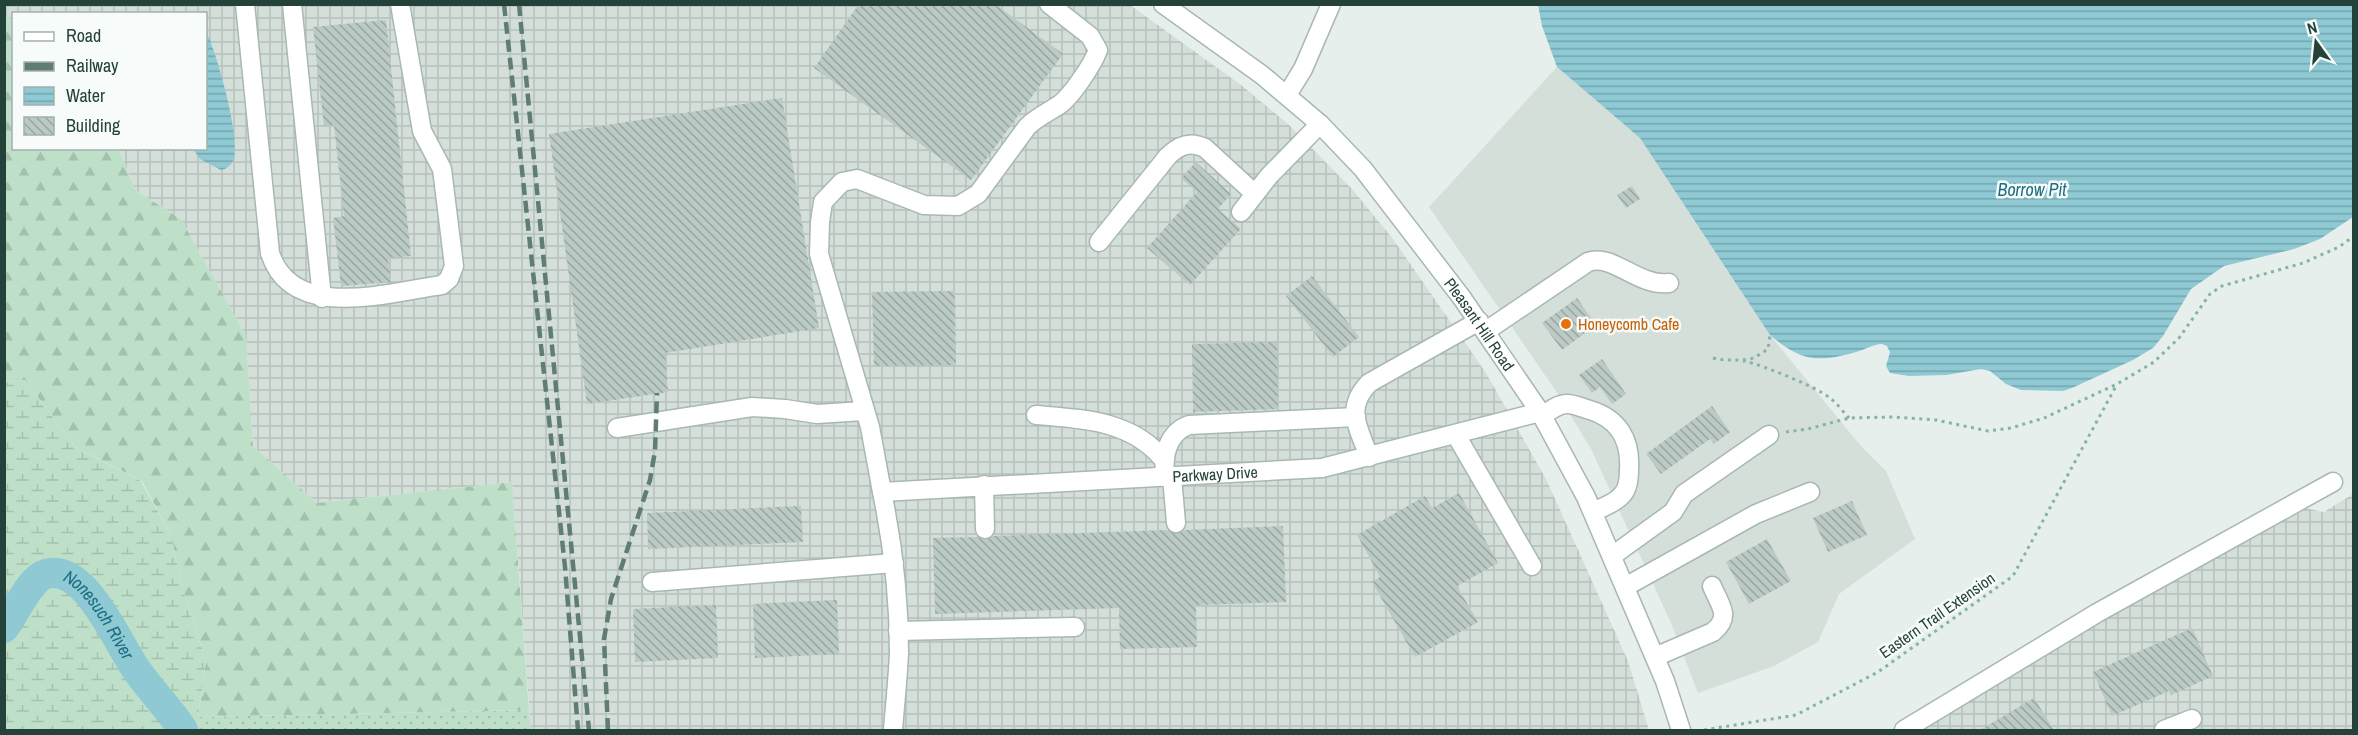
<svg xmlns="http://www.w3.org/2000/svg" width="2358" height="735" font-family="'Archivo Narrow',sans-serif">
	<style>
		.built { fill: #d4dfda }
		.industrial { fill: url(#industrial-grid) }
		.grass { fill: url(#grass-dots) }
		.forest { fill: url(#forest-firs) }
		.wetland { fill: url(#wetland-marsh) }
		.water { fill: url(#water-rules) }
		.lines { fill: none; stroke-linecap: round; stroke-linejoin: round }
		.river { stroke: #8ec9d4; stroke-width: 30 }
		.building { fill: url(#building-back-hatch) }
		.minor-casing { stroke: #a8b8b2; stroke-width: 21 }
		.path { stroke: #86b3a5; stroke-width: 3; stroke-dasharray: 3 4.5; stroke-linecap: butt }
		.minor { stroke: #fff; stroke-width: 18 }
		.rail { stroke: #5f7d75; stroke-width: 4.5; stroke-dasharray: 12 6; stroke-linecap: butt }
		.food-dot { fill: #e8710a; stroke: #f7fbf9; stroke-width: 2 }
		.labels { text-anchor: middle; stroke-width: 5; stroke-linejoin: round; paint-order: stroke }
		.food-label { font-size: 16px; fill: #c56008; stroke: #f7fbf9; text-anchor: start }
		.street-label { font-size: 16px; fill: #24423a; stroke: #f7fbf9 }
		.water-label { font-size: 18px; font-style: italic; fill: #1c6f80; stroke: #f7fbf9 }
	</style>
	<defs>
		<pattern id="industrial-grid" width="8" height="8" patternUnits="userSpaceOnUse" patternTransform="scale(1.5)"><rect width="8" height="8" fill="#d4dfda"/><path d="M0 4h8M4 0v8" fill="none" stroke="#b6c1bc"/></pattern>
		<pattern id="grass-dots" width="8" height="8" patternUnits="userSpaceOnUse" patternTransform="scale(1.5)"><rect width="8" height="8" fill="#bfe0c8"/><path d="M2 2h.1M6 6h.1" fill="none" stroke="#a4c1ad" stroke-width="1.8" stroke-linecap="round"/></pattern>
		<pattern id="forest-firs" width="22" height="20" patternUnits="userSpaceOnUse" patternTransform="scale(1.5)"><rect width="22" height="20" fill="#bfe0c8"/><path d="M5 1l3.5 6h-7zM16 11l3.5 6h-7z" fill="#a4c1ad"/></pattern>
		<pattern id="wetland-marsh" width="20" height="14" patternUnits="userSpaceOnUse" patternTransform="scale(1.5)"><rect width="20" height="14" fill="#bfe0c8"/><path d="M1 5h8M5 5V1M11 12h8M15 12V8" fill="none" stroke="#a4c1ad"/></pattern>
		<pattern id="water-rules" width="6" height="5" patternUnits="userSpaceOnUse" patternTransform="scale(1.5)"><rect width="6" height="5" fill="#8ec9d4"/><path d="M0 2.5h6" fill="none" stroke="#74a5ad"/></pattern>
		<pattern id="building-back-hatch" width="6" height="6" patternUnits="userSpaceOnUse" patternTransform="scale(1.5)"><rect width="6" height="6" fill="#bbcac4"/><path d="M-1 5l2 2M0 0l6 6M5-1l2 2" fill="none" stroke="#98a6a0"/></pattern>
	</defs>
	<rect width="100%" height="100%" fill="#e6efeb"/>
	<polygon class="built" points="1557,67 1640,138 1770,335 1860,445 1886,471 1915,539 1839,594 1818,642 1774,666 1698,693 1671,623 1592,451 1556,391 1429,207"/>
	<g class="industrial">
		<polygon points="5,4 1130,5 1241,85 1288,124 1352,189 1393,239 1486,373 1547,481 1628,661 1649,730 531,730 512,482 317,503 253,446 246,336 181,219 135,190 119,149 206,148 206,14 14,14 13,20 5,15"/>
		<polygon points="2353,494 2353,730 1913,730 2077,633 2299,507 2324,512"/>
	</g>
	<polygon class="grass" points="529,710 531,730 198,730 198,717"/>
	<polygon class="forest" points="5,15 13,20 14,148 119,149 135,190 181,219 246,336 253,446 317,503 512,482 529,710 198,717 206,661 183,591 171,535 142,481 75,447 25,380 5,383"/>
	<polygon class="wetland" points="25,380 75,447 141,481 171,535 183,591 206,661 198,717 198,730 5,730 5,383"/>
	<g class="water">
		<path d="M1538,5H2353V217L2320,239L2294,249L2224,266L2191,289L2163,336L2153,348L2133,360L2072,388L2063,391L2021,390L2006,384L1990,371L1981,369L1946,375L1909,376L1890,373L1886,366L1890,352L1887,346L1882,344C1873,344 1865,350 1856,352C1817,363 1801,361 1770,335L1640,138L1557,67L1542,26Z"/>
		<path d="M206,31C217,54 240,135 234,158C232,165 227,169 221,170L200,159L193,149L206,148Z"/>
	</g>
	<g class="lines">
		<path class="river" id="s1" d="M4,628C15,614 29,579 46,574C86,562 119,647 138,672C152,692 170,710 183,730"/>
	</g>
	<g class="building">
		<polygon points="859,4 995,4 1063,54 971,180 814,68"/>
		<polygon points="386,20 411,256 388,258 391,282 341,286 333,218 344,216 334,125 324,126 313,27"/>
		<polygon points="782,98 819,328 665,353 668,392 587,404 549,134"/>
		<polygon points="1196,162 1231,194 1218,209 1241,229 1190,285 1147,248 1197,192 1181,178"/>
		<polygon points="1632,186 1640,199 1626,208 1617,195"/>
		<polygon points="1312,276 1359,337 1333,357 1286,296"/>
		<polygon points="955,291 956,365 874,366 872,292"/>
		<polygon points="1577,298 1596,325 1562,350 1542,323"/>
		<polygon points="1277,342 1278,409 1193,412 1192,344"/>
		<polygon points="1602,359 1626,394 1612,404 1600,387 1592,393 1579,375"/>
		<polygon points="1712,406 1730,432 1714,444 1710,439 1661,474 1646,454"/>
		<polygon points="1459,493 1498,563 1457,586 1478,622 1415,657 1372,582 1380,577 1357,535 1425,496 1432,508"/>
		<polygon points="1852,501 1867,535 1828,552 1813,518"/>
		<polygon points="801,506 803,542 648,549 647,513"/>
		<polygon points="1283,526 1286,602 1196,605 1197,647 1120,649 1119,608 935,614 933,538 977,537 986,540 993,536 1168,530 1176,534 1185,530"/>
		<polygon points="1767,539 1791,581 1749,604 1726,562"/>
		<polygon points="837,600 839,654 755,658 753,604"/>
		<polygon points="716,605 718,658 635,662 633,609"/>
		<polygon points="2192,628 2213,676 2171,695 2169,691 2112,716 2093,672"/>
		<polygon points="2034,698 2054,730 1980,730"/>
	</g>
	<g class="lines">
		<defs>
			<g id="minor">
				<path d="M245,4L270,253C292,323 390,292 442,285L449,279L454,266L442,169L422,131L400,4"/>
				<polyline points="292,4 322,298"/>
				<path id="s2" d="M1163,4L1262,75L1320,124L1363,169L1462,298L1540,412L1586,497L1665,681L1681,730"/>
				<polyline points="1287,95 1303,69 1331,4"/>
				<polyline points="1241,212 1269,176 1320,124"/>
				<path d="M1099,242L1168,156C1179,145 1191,141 1205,148L1255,194"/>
				<path d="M1486,331L1588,262C1613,253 1638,287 1669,283"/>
				<path d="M1036,415C1082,419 1131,420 1163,459"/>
				<path d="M1542,416C1549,411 1558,404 1567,404C1574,404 1583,408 1590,410C1619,419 1631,440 1629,470C1629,478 1628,490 1621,496C1615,503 1601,508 1593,512"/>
				<polyline points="617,428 752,407 785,409 817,414 864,411"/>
				<polyline points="1456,435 1532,566"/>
				<path d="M1369,457C1359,428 1344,409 1369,383L1479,321"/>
				<path d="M1165,477C1163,456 1167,433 1189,425L1356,417"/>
				<polyline points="1172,477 1176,523"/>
				<polyline points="984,485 985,529"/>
				<path d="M882,492L870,427L819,254L820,222L823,202L842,182L857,179L924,205L958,206L978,194L1027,127C1037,117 1047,113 1059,105C1071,97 1093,64 1098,50L1090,36L1049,4"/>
				<polyline points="1612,556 1673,512 1684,494 1769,435"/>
				<polyline points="652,582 894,563"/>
				<polyline points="1625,587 1756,514 1810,492"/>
				<polyline points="898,631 1075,627"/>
				<path d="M1655,657L1713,632C1732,616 1720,606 1712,586"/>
				<path id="s3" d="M893,730C895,704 898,678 899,652C899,598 893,545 882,492L1322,468L1540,412"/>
				<polyline points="1904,730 2097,613 2333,482"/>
				<polyline points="2164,730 2192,719"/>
			</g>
		</defs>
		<use href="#minor" class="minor-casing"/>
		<g class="path">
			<path d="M1713,358C1724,361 1734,359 1745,361C1764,366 1815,386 1830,398C1837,403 1843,412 1849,418"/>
			<polyline points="1743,360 1754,358 1768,349 1770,335"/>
			<polyline points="1786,432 1808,429 1849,418 1892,417 1936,420 1988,431 2011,428 2044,418 2117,384 2154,362 2179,338 2210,294 2222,286 2303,263 2339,247 2354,236"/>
			<polyline points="1704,730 1796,715 1878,672 2013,576 2116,386"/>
		</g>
		<use href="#minor" class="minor"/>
		<g class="rail">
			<polyline points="504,4 565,567 578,730"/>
			<polyline points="519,4 589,730"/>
			<polyline points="608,730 604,639 611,599 650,480 655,451 657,393"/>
		</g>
	</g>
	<circle class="food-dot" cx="1566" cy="324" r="6"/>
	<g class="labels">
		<g class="food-label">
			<text x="1578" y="330">Honeycomb Cafe</text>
		</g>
		<g class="street-label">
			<text dy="6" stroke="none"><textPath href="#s2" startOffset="454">Pleasant Hill Road</textPath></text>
			<text dy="6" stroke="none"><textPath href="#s3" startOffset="573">Parkway Drive</textPath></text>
			<text transform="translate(1937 615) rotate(-35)" y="6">Eastern Trail Extension</text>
		</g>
		<g class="water-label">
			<text x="2032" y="196">Borrow Pit</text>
			<text dy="6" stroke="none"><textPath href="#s1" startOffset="142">Nonesuch River</textPath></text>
		</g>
	</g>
	<rect width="2358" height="735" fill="none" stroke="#24423a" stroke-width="12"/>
	<rect x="12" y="12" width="195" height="138" fill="#f7fbf9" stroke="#a3b1ad" stroke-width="1.5"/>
	<rect x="24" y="32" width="30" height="9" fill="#ffffff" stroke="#a3b1ad" stroke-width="1.5"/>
	<text x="66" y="42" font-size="18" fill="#24423a">Road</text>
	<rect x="24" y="62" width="30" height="9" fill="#5f7d75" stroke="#a3b1ad" stroke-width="1.5"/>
	<text x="66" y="72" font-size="18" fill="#24423a">Railway</text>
	<rect x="24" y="87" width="30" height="18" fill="url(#water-rules)" stroke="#a3b1ad" stroke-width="1.5"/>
	<text x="66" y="102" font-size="18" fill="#24423a">Water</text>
	<rect x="24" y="117" width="30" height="18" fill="url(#building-back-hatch)" stroke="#a3b1ad" stroke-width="1.5"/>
	<text x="66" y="132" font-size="18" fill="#24423a">Building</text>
	<g transform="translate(2316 42) rotate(345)" stroke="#f7fbf9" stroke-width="4.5" paint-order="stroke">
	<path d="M0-4.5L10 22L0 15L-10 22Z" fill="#24423a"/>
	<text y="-9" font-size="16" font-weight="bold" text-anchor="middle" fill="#24423a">N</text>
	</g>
</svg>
